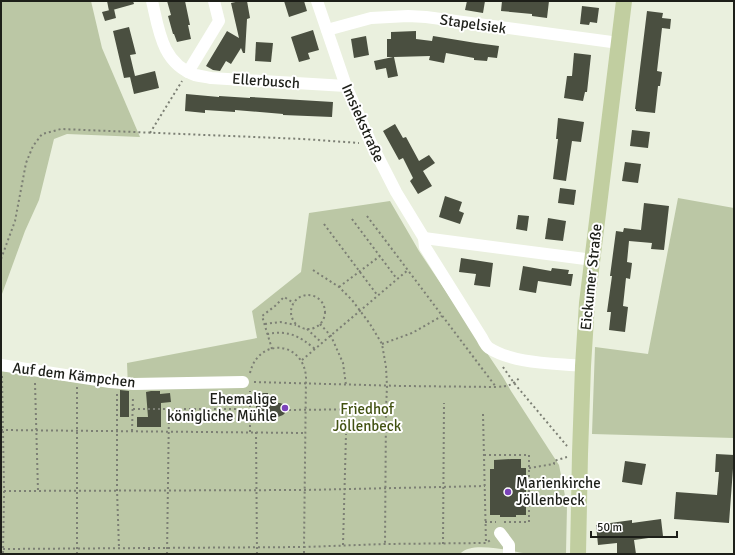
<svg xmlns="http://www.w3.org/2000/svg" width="735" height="555" font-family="Signika,sans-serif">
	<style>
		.green { fill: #bbc7a5 }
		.building { fill: #4a4f40 }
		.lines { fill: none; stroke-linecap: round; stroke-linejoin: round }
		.path { stroke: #7c7f74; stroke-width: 2; stroke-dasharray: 2 3; stroke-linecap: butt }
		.minor { stroke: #fff; stroke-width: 12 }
		.major { stroke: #c1cea0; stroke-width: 16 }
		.poi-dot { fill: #7b43b9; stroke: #fff; stroke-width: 1.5 }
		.labels { text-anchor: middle; stroke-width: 4; stroke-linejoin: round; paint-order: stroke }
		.street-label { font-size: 15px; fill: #1d1f19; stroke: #fff }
		.poi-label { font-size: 15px; fill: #1d1f19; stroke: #fff; text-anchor: end }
		.park-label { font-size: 15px; fill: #425212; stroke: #fff }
	</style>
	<rect width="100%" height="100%" fill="#eaf0de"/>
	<g class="green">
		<polygon points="1,1 91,1 102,48 140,137 67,134 54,139 39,200 25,231 2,294 1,300"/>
		<polygon points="678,198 734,208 734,438 592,434 595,347 648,354"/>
		<path d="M390,201L419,251L503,377L511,391L559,465L567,506L566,554C554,554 541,555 529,554C512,552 472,540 460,554H1V371L128,388L127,363L257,338L252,311L301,272L309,213Z"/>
	</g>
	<g class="building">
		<polygon points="107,1 133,1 134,4 109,11"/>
		<polygon points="167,1 185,1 190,25 188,25 191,39 177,42 174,34 173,34 168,16 171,15"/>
		<polygon points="240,1 247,1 250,18 247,19 245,53 243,53 241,48 231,64 226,61 220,71 213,70 206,66 227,31 239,38 231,3"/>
		<polygon points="284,1 304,1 307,11 289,17"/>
		<polygon points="467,1 485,1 483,13 465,10"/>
		<polygon points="502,1 549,1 547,18 532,16 532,14 501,11"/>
		<polygon points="582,6 599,8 597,23 590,22 589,25 580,24"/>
		<polygon points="114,9 116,18 105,21 102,12"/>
		<polygon points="647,11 663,13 662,18 671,19 670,29 662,28 657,71 662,72 660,86 658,86 655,113 636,111 636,109 635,109"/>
		<polygon points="129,27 136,54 130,55 135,76 155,71 159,88 134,94 130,77 131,77 124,78 113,31"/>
		<polygon points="313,30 319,50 308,53 310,59 299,62 291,37"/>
		<polygon points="416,31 416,39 432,41 433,36 476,43 499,46 497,58 488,57 487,61 474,60 474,58 446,53 444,63 429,60 430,56 394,57 398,76 388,78 386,68 376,70 374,61 393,57 387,57 387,39 391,39 391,32"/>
		<polygon points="366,36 369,55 354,58 351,39"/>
		<polygon points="256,42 273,43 271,62 255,61"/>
		<polygon points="574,53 591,55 587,92 585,92 583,101 564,98 567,76 572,76"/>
		<polygon points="186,94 219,97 219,96 250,98 250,97 333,102 332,117 283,115 283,114 235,110 235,112 205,110 205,113 185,111"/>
		<polygon points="558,118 584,122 581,142 572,141 566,181 553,179 558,139 556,139"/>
		<polygon points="395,124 403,138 406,137 419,161 429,155 435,163 423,171 432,186 418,194 410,181 413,178 403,158 399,160 383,131"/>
		<polygon points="632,130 650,132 648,148 630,146"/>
		<polygon points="625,162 641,164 638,183 622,181"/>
		<polygon points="560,188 576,190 574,205 558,203"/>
		<polygon points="445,196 462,202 459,211 464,213 460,224 439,217"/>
		<polygon points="644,203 669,206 664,250 651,249 652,243 629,241 627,262 632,263 630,279 626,278 623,306 628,307 625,332 609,330 611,312 607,312 612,276 610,276 616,231 623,232 624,228 641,230"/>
		<polygon points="518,215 529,216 527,231 516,229"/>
		<polygon points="548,218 566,221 563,241 545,239"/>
		<polygon points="461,258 493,263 490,287 474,285 476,274 459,272"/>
		<polygon points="523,266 551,271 552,268 569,270 568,274 573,274 571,286 538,281 536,293 519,290"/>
		<polygon points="120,390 129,391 129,417 120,417"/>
		<polygon points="151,391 160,391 160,394 170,393 171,402 161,403 161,427 137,427 137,417 148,417 146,392"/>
		<polygon points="256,393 268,393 268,402 280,403 283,404 285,406 285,413 283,415 278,417 271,413 256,414"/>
		<polygon points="716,454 734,455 729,523 674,519 676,492 717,495 719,472 715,472"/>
		<polygon points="512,459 521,459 521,468 526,468 526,515 516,515 516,517 500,517 500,515 490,515 490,469 494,469 494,460"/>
		<polygon points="625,461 646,464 642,485 622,482"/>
		<polygon points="661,519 663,536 634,540 636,554 617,554 617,543 598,545 596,525 632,520 632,523"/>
	</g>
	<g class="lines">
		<g class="path">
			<polyline points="150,133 182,81"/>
			<polyline points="367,216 496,387"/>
			<polyline points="352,219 397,279"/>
			<polyline points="324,224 378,296"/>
			<polyline points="1,259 15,221 26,163 33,146 42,134 61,129 303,139 359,143"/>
			<polyline points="313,270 339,287 352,300 370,324 382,344 386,367 387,386 386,409 385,544"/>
			<polyline points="339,287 380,256"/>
			<circle cx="308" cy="312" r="17"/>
			<polyline points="265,324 280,322 296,325"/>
			<polyline points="320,324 331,336 343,363 346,385"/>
			<polyline points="307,329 322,343"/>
			<path d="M267,334C289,330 299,336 315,349"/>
			<polyline points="382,344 412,333 442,316"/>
			<polyline points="272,349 262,316 275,306 284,297 294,303"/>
			<polyline points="302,360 408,270"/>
			<polyline points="503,367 514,383 567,446"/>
			<path d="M250,373C258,338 302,340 306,376L304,547L385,544L486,543L492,539"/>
			<polyline points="2,376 4,491 3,554"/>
			<path d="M254,382L403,386L496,387C508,386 512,386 520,377"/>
			<polyline points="35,383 38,491"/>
			<polyline points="77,387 77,554"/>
			<polyline points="117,394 117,490 119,548"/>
			<polyline points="133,409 169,409"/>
			<polyline points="284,410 386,409"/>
			<polyline points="483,414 486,543"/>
			<polyline points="1,430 305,433"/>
			<polyline points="132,431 133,396"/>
			<polyline points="250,432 250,391"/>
			<polyline points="256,432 257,554"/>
			<polyline points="484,455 529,455 529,522 504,522"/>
			<polyline points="529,468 554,464 554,461 567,457"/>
			<polyline points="4,491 305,490 485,486"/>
			<polyline points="485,522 496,522"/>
			<polyline points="443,544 444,403"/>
			<polyline points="343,545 346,434"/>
			<polyline points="149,548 149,554"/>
			<polyline points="3,549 304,547 304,554"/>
			<polyline points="167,554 169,409 249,409"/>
		</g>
		<g class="minor">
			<path d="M152,1C159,31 162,63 195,75C200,76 206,77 211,78L346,86"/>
			<path d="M317,1L346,86L371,143L396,192L424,238L425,247L482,338C484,342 486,346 489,348C514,364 554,363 583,366"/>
			<polyline points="327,30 371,18 408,16 426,17 619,43"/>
			<polyline points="188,72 219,21 214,1"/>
			<polyline points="424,238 593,260"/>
			<polyline points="1,365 110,382 133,384 243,382"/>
			<polyline points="500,533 509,545 509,554"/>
		</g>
		<polyline class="major" points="578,554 580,454 583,366 587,303 624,1"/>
	</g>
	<g class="poi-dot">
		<circle cx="285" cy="408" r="4"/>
		<circle cx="508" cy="492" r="4"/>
	</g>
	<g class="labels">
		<g class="street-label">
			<text transform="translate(473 24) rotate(8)" y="5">Stapelsiek</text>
			<text transform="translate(266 81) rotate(4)" y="5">Ellerbusch</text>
			<text transform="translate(363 123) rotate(66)" y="5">Imsiekstraße</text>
			<text transform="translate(591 277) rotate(-84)" y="5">Eickumer Straße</text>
			<text transform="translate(74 375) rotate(7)" y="5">Auf dem Kämpchen</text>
		</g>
		<g class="poi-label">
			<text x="277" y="404">Ehemalige<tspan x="277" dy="17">königliche Mühle</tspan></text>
			<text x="516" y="488" text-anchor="start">Marienkirche<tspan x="516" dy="17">Jöllenbeck</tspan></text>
		</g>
		<g class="park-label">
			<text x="367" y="414">Friedhof<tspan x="367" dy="17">Jöllenbeck</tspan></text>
		</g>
	</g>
	<rect width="735" height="555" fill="none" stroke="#1d1f19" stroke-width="4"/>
	<path d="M591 531v6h86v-6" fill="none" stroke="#1d1f19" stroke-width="2"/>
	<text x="597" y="531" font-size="12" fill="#1d1f19" stroke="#ffffff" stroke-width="3" paint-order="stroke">50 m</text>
</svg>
